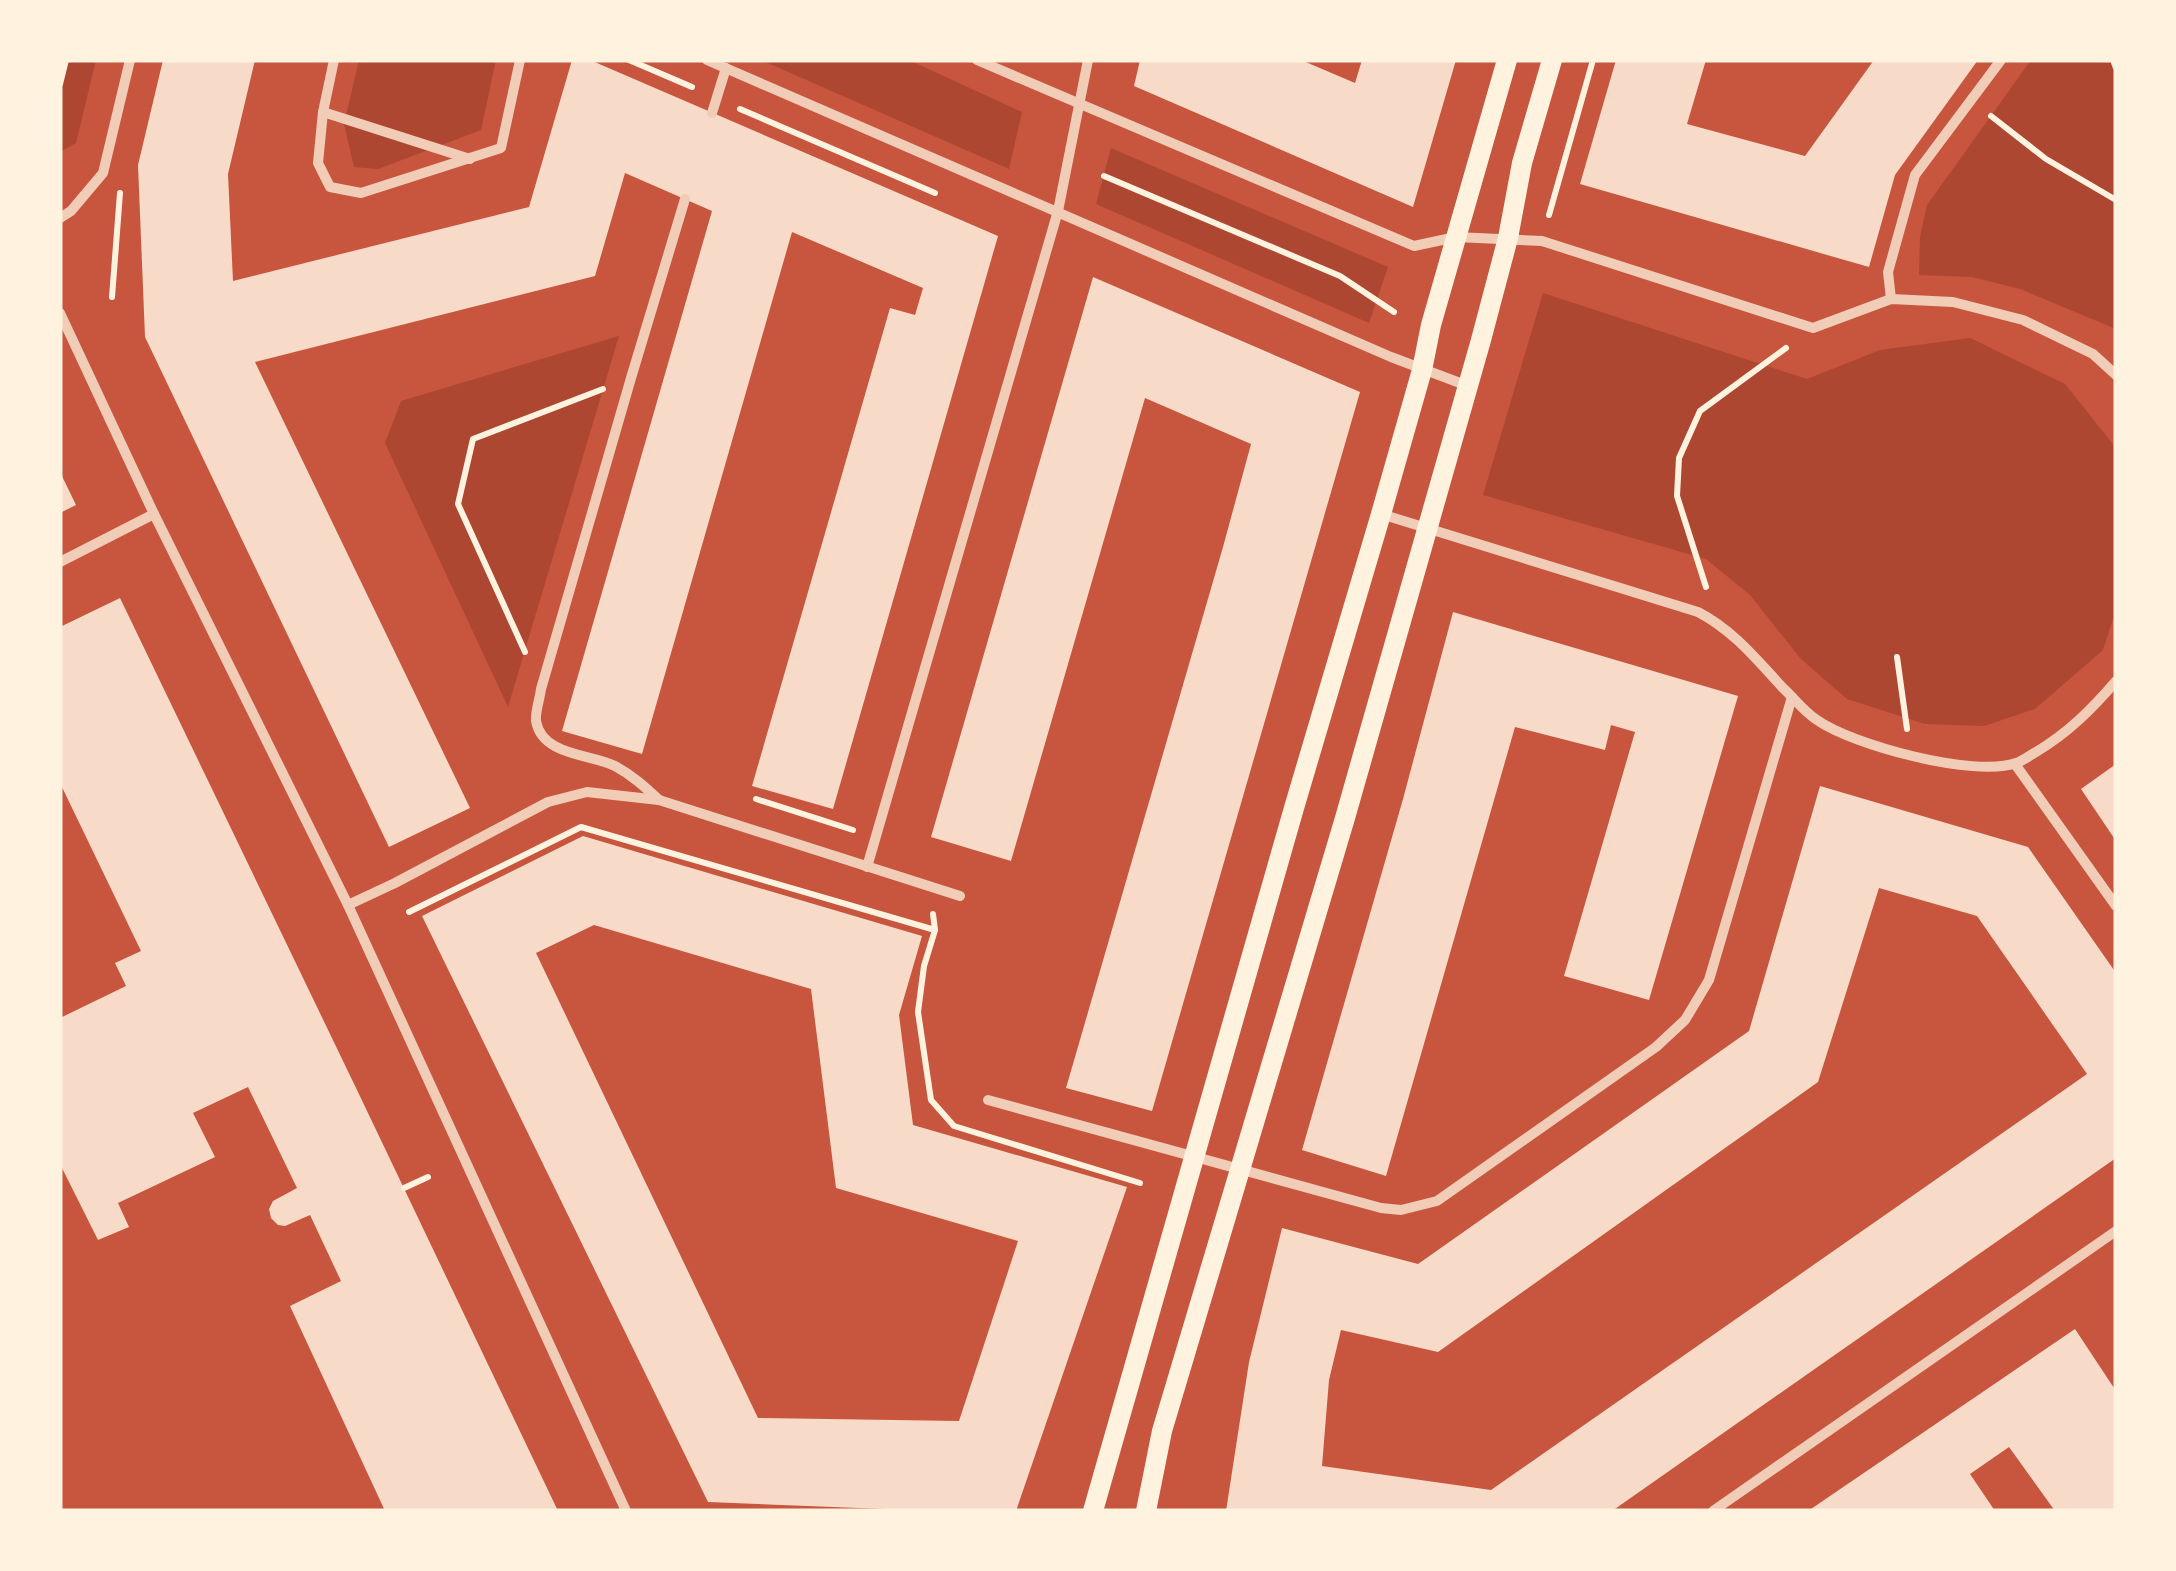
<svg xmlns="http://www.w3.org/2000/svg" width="2176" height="1571" font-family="Mulish,sans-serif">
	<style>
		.green { fill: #ae4732 }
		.building { fill: #f7dbc8; fill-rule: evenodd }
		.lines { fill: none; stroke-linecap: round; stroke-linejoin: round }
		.path { stroke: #fff3e0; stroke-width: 6 }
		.minor { stroke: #f1ccb7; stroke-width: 10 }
		.secondary { stroke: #fff3e0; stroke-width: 20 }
	</style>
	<rect width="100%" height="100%" fill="#c8553d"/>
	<g class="green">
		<polygon points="60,60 96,60 76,143 60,152"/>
		<polygon points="359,60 496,60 481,130 378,169 354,167 344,124"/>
		<polygon points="761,60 909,60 1022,112 1009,169"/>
		<polygon points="2031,60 2116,60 2116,329 2020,289 1972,277 1919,275 1920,237 1927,205"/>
		<polygon points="1111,148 1388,267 1369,323 1096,204"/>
		<polygon points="1543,293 1807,379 1880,350 1970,338 2065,384 2112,443 2116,452 2116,610 2103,650 2035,709 1984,726 1925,724 1847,699 1801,659 1750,595 1706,559 1483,495"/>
		<polygon points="619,336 508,707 385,443 401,401"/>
	</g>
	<g class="building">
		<polygon points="163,60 255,60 228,174 233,281 529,207 572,60 590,60 998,236 833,809 752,786 890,308 915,315 923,288 792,232 642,754 562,731 712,211 625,173 595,276 255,362 470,808 389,847 145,337 138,165"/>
		<polygon points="1140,60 1301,60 1355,83 1362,60 1456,60 1413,207 1134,86"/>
		<polygon points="1616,60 1706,60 1687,124 1805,156 1874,60 1978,60 1895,175 1869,267 1580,184"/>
		<polygon points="1093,277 1360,392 1152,1111 1066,1088 1223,547 1251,444 1145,398 1011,861 931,837"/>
		<polygon points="60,472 76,505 60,513"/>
		<polygon points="120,598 357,1090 558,1511 385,1511 290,1306 341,1281 310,1215 285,1226 278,1225 271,1218 269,1209 273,1201 297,1188 248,1087 193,1113 215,1157 118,1203 129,1227 98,1240 60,1164 60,1018 126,986 115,963 141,951 60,783 60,627"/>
		<polygon points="1453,612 1738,696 1649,1000 1564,976 1635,732 1611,725 1605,750 1515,727 1386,1176 1302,1150 1403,799"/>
		<polygon points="2116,764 2116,841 2081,789"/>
		<path d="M1820,786L2028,847L2116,973V1158L1612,1511H1226L1249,1362L1282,1228L1418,1264L1749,1031ZM1879,888L1977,916L2087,1074L1491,1490L1322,1466L1329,1380L1341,1330L1438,1352L1818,1082Z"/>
		<path d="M583,836L922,936L899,1015L913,1125L1127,1187L1016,1511H936L708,1502L422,916ZM594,925L811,989L836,1188L1018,1241L959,1421L758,1418L536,953Z"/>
		<polygon points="2075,1329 2116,1391 2116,1511 2055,1511 2009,1447 1970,1474 1995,1511 1808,1511"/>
	</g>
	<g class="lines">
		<g class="path">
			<polyline points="629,60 692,87"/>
			<polyline points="2113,60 2116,68"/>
			<polyline points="60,84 66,60"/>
			<polyline points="740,109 935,193"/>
			<polyline points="1991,116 2046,159 2116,200"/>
			<polyline points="1104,176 1340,276 1394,312"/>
			<polyline points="1549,215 1593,60"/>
			<polyline points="112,297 120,193"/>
			<polyline points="1706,587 1677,496 1679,458 1700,411 1786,348"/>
			<polyline points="525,652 458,504 473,439 603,389"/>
			<polyline points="1897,657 1907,729"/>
			<polyline points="756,799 853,830"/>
			<polyline points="409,912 581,827 935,930"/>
			<polyline points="933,914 935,930 924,966 918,1012 931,1100 954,1126 1140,1183"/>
			<polyline points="404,1188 428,1177"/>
		</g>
		<g class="minor">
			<polyline points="334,60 323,112 318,163 330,187 361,193 501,148 520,60"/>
			<polyline points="707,60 1391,357 1468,386"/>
			<polyline points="977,60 1414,246 1456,237 1542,241 1813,328 1891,299 1953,302 2023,320 2093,354 2116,375"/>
			<polyline points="323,112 470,159"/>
			<polyline points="712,113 726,68"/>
			<polyline points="60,218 71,211 103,173 130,60"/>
			<polyline points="1891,299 1888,272 1915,175 2001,60"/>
			<polyline points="60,313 154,514 348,905 626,1511"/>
			<path d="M1381,514L1698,612C1733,630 1757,660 1783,688C1794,698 1804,712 1817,720C1852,745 1975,778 2016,763C2023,761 2030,755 2036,752C2068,733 2092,709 2116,681"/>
			<polyline points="60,562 154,514"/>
			<polyline points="2015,764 2116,906"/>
			<path d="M659,800C645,787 632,775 615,766C591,754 542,756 536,721C535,712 540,698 541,689L631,378L685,199"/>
			<polyline points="867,867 1058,211 1088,60"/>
			<polyline points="348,905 395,883 548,802 587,792 659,800 960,896"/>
			<polyline points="988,1100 1381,1208 1401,1210 1437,1201 1656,1047 1685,1020 1709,980 1792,697"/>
			<polyline points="1713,1511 2116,1231"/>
		</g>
		<g class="secondary">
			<polyline points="1093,1511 1294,808 1381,514 1422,370 1431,325 1507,60"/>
			<polyline points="1146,1511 1162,1431 1345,818 1481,340 1508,238 1522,163 1552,60"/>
		</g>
	</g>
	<rect width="2176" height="1571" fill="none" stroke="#fff3e0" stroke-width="125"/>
</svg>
